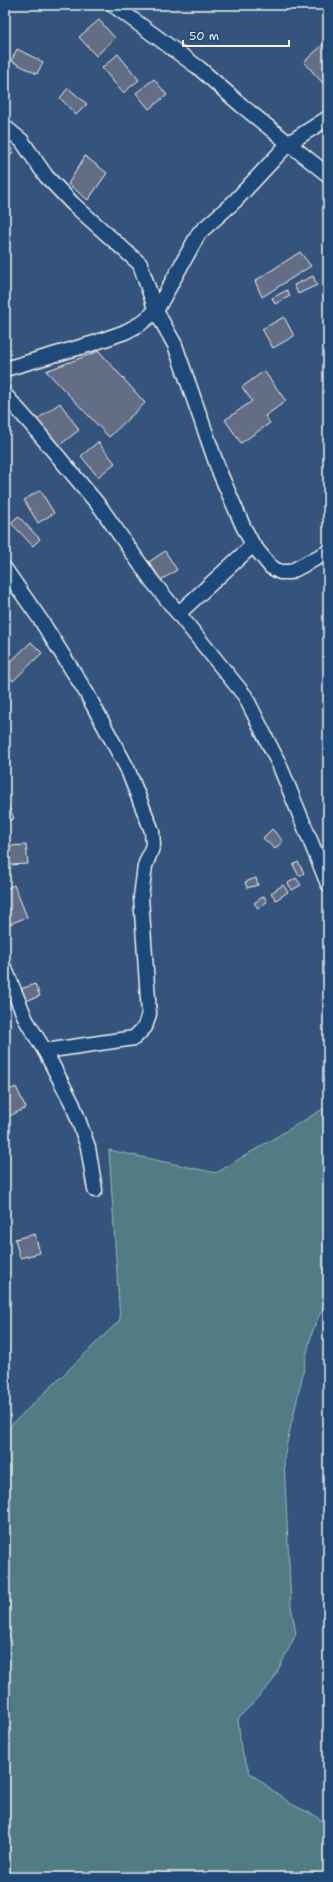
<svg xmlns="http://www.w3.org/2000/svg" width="333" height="1882" font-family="'Shantell Sans',sans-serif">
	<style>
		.green { fill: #517c84; stroke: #a2b6b6 }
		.building { fill: #646d85; stroke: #f4f1e8 }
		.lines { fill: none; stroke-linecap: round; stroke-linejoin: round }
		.minor-casing { stroke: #f4f1e8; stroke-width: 17 }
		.minor { stroke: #1f4a7a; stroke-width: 14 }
	</style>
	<rect width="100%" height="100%" fill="#34547d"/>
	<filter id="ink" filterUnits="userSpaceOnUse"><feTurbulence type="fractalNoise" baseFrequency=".025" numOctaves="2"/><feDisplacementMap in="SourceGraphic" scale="8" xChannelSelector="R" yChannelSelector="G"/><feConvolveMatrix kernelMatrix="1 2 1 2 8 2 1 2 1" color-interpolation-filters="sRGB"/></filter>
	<g filter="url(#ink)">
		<path class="green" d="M328,1106V1302C309,1325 307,1358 300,1386C295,1411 288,1434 284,1459L291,1606L296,1634L272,1682L238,1719L241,1749L250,1773L291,1804L316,1816L328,1826V1877H5V1431L120,1320L109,1150L216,1173Z"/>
		<g class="building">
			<polygon points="99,20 115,38 96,56 79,37"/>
			<polygon points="5,30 10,33 5,42"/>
			<polygon points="328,40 328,89 304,62"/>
			<polygon points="17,49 43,62 37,74 11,61"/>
			<polygon points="118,54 139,80 123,93 102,68"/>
			<polygon points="154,79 167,95 149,109 136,93"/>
			<polygon points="68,88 87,104 76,115 60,98"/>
			<polygon points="5,144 14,151 5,163"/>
			<polygon points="85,156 107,173 88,200 68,184"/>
			<polygon points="5,182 9,185 5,191"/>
			<polygon points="300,252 311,266 262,297 255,281"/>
			<polygon points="313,276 317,285 298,294 294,285"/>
			<polygon points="287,290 290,296 275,304 272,298"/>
			<polygon points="284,317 294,336 273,348 262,329"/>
			<polygon points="99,351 145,403 109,437 46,371"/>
			<polygon points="264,371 286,401 265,416 270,423 241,443 225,420 252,401 242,387"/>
			<polygon points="60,403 79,430 56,448 36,420"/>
			<polygon points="98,442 115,463 98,477 81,456"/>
			<polygon points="40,490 54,513 38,523 24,500"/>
			<polygon points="18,516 40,539 33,546 11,523"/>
			<polygon points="165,551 177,570 161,580 149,562"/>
			<polygon points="31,642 42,653 13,681 5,672 5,667"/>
			<polygon points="5,800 14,818 5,823"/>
			<polygon points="272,829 283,841 275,849 263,838"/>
			<polygon points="26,845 28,864 10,865 9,846"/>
			<polygon points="298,862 304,873 299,876 293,865"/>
			<polygon points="256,878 258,885 247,888 245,882"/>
			<polygon points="296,878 301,885 292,890 288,883"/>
			<polygon points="14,885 27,917 5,926 5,889"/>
			<polygon points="283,885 288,892 276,900 271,893"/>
			<polygon points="264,896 267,902 258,908 254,903"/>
			<polygon points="35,984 40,996 20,1003 15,991"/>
			<polygon points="16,1087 26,1108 5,1118 5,1092"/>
			<polygon points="35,1234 40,1253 20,1258 15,1239"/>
		</g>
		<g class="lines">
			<defs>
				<g id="minor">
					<polyline points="113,5 199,68 241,105 328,175"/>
					<polyline points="5,127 22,141 46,176 73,204 140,264 156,311 175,345 219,471 243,526 253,545 271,567 280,572 290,572 328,552"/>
					<polyline points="5,369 91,344 125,332 140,324 156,311 199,233 235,201 289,143 328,118"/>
					<polyline points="5,395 31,424 101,508 152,581 245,696 279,764 328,884"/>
					<polyline points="5,569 42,622 86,692 127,768 152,831 153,845 145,866 141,897 149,1014 145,1027 134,1038 45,1051"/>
					<polyline points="179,613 253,545"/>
					<polyline points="5,969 26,1020 45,1051 73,1105 88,1147 95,1190"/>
				</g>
			</defs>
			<use href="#minor" class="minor-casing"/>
			<use href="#minor" class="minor"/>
		</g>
	</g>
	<rect width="333" height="1882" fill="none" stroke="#1f4a7a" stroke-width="20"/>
	<rect x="10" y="10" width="313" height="1862" fill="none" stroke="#f4f1e8" stroke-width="1.5" filter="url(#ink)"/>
	<path d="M183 40v6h106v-6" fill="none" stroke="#f4f1e8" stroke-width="2"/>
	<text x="189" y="40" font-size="12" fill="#f4f1e8" stroke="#1f4a7a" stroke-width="3" paint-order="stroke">50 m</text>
</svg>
